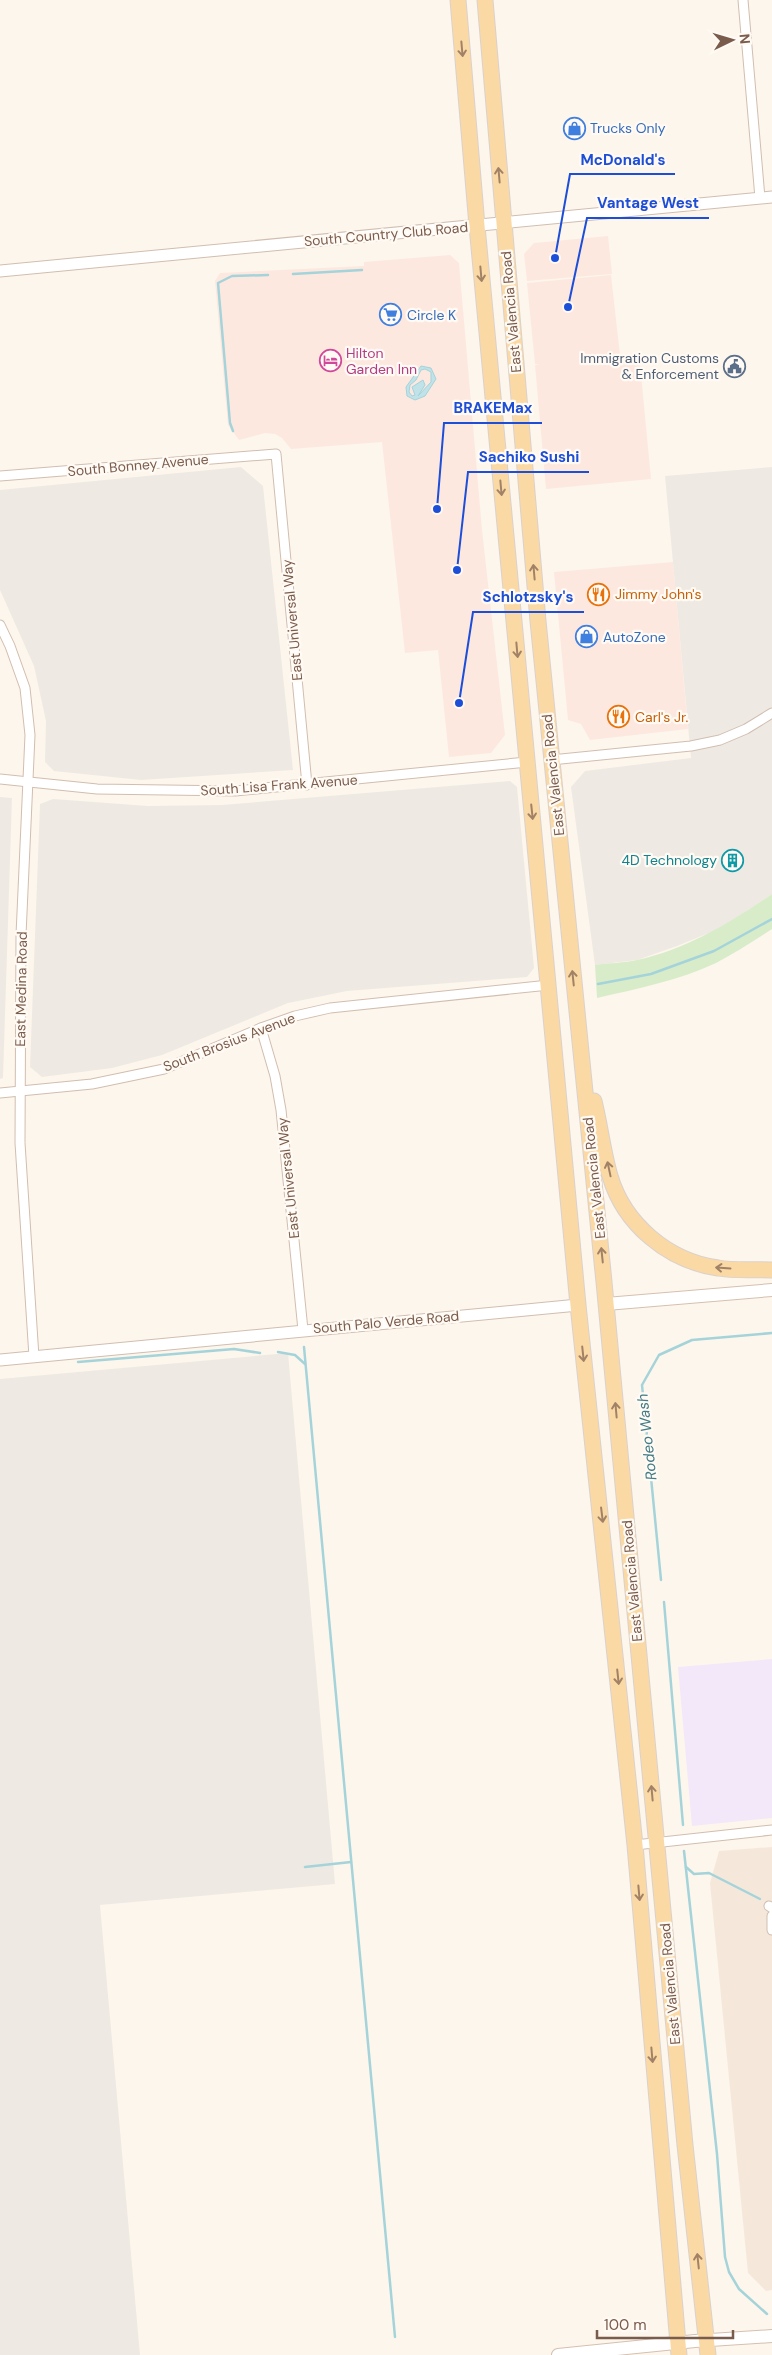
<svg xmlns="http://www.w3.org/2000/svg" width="772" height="2355" font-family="'DM Sans',sans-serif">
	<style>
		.residential { fill: #f5e8da }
		.commercial { fill: #fde8e0 }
		.industrial { fill: #efe9e4 }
		.education { fill: #f3e8fa }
		.green { fill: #d8ecc9 }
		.water { fill: #bfe3e8; stroke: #a5d3da; fill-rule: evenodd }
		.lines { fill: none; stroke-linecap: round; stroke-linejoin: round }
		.stream { stroke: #a5d3da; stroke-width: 2.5 }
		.minor-casing { stroke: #d1beb0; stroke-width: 11 }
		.tertiary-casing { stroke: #d1beb0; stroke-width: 13 }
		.secondary-casing { stroke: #d6c0b0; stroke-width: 14 }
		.primary-casing { stroke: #dad1cd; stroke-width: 17 }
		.minor { stroke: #fff; stroke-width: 9 }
		.tertiary { stroke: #fff; stroke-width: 11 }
		.secondary { stroke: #fff; stroke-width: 12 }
		.primary { stroke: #fbd9a5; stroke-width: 15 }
		.oneway { stroke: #a18267 }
		.labels { text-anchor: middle; stroke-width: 4.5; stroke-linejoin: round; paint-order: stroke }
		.shop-label { font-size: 14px; fill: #366cbe; stroke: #fffaf3; text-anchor: start }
		.street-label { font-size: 14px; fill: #7a5c4d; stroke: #fffaf3 }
		.hotel-label { font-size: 14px; fill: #b23c85; stroke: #fffaf3; text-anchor: start }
		.service-label { font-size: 14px; fill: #4e5e75; stroke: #fffaf3; text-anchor: end }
		.food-label { font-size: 14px; fill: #c56008; stroke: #fffaf3; text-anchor: start }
		.culture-label { font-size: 14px; fill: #0d838f; stroke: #fffaf3; text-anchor: end }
		.water-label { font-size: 15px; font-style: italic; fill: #437c86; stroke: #fffaf3 }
		.leader { fill: none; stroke: #1d4ed8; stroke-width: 2 }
		.callout-dot { fill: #1d4ed8; stroke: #fffaf3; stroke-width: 2 }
		.callout-label { font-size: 15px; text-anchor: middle; font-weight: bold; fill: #1d4ed8; stroke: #fffaf3; stroke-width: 4.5; stroke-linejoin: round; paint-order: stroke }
	</style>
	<rect width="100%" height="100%" fill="#fdf6ec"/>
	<polygon class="residential" points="772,1847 772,2290 766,2291 748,2273 710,1883 719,1851"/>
	<g class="commercial">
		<polygon points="608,236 612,274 527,281 524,254 534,243"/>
		<polygon points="450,255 459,263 482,530 505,735 491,753 449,757 438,650 405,653 382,442 291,449 282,438 275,434 265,433 239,440 228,425 215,281 220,273 364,266 364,262"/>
		<polygon points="611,275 620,355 639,353 651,479 546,489 535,365 540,364 535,364 527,283"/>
		<polygon points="673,562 688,729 590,740 581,724 568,720 554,572"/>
	</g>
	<g class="industrial">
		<polygon points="241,467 263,486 293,770 141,780 54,771 45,762 46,721 34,666 0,590 0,490"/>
		<polygon points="772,467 772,894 726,926 677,946 637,960 595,965 571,787 585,771 691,758 665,476"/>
		<polygon points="510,781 517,787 534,968 527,977 347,991 288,1003 162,1055 112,1068 42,1077 30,1067 40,804 53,799 148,806 222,805"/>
		<polygon points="0,797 12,798 3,1078 0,1079"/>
		<polygon points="288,1353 335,1884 100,1905 140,2355 0,2355 0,1379"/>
	</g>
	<polygon class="education" points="772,1659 772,1818 692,1826 678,1667"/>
	<path class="green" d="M772,894V929C754,941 735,953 716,963C680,980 636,989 597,998L595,965C609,963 624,963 637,960C687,949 731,922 772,894Z"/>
	<path class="water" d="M421,366L431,368L436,379L425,396L415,400L407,396L406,387ZM425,369L431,372V382L418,396L425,385L423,380L412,387L415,395L412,396L409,392L410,385L416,380L421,370Z"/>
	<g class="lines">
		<g class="stream">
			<polyline points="293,274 362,270"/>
			<polyline points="233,431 230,423 218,283 232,276 268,275"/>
			<polyline points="598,984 651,974 714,951 772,919"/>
			<polyline points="304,1347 395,2337"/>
			<polyline points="278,1352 295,1355 305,1364"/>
			<polyline points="78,1362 234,1349 260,1353"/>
			<polyline points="661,1580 642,1385 659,1355 692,1340 772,1333"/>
			<polyline points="664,1602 683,1825"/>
			<polyline points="684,1851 717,2154 725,2257 729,2272 739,2289 767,2314"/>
			<polyline points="305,1867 351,1862"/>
			<polyline points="686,1867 694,1874 709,1873 760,1899"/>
		</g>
		<defs>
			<g id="minor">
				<polyline points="743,0 760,198"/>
				<polyline points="0,476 276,454 307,785"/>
				<polyline points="0,625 10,646 25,688 30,735 21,935 20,1143 34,1357"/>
				<polyline points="551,760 691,746 720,740 746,729 772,713"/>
				<polyline points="0,779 97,789 235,791 527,762"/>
				<polyline points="261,1028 275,1076 281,1110 303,1330"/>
				<polyline points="0,1093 92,1084 164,1069 261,1028 295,1016 330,1008 549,985"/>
				<polyline points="635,1845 772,1830"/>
				<polyline points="769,1906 772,1908"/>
				<polyline points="772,1916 772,1930"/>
			</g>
			<g id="tertiary">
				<polyline points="0,271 772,197"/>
				<polyline points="0,1360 578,1305"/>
			</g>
			<g id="secondary">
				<polyline points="606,1304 772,1290"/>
				<polyline points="558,2355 695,2341 772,2336"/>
			</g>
			<g id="primary">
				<polyline points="458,0 477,226 578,1305 635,1845 679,2355"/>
				<polyline points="485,0 538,621 604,1282 685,2145 708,2355"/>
				<path d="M594,1101C600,1125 603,1152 610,1176C624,1224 668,1261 718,1268C735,1271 754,1269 772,1270"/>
			</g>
		</defs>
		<use href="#minor" class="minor-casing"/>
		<use href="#tertiary" class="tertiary-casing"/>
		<use href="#secondary" class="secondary-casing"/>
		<use href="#primary" class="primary-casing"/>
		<use href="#minor" class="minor"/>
		<use href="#tertiary" class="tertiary"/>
		<use href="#secondary" class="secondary"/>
		<use href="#primary" class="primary"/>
	</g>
	<defs><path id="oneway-shaft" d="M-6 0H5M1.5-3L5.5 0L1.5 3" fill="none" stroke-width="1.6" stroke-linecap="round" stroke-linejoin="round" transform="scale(1.25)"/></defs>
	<g class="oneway">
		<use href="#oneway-shaft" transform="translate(462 49) rotate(85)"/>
		<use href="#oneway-shaft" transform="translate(499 175) rotate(-95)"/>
		<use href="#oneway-shaft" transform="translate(481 274) rotate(85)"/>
		<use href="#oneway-shaft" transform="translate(501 488) rotate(85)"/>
		<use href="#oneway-shaft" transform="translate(534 572) rotate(-95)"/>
		<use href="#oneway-shaft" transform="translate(517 650) rotate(85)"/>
		<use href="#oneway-shaft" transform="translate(532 812) rotate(84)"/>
		<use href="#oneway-shaft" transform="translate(573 978) rotate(-96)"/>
		<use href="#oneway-shaft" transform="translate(609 1169) rotate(-102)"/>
		<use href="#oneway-shaft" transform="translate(602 1255) rotate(-96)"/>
		<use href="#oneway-shaft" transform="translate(723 1268) rotate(-176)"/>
		<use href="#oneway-shaft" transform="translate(583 1354) rotate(84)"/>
		<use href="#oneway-shaft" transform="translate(616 1410) rotate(-95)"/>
		<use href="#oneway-shaft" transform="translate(602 1515) rotate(83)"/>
		<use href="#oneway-shaft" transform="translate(618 1677) rotate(84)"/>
		<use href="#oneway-shaft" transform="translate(652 1793) rotate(-95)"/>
		<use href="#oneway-shaft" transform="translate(639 1893) rotate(85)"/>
		<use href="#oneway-shaft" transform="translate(652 2055) rotate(85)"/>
		<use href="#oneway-shaft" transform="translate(698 2261) rotate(-96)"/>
	</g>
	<defs>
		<symbol id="shop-ring" viewBox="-11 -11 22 22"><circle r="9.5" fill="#fffaf3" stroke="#3f7fe0" stroke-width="1.5"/><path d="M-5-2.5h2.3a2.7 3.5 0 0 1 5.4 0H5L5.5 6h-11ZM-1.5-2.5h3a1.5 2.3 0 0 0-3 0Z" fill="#3f7fe0"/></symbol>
		<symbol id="supermarket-ring" viewBox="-11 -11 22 22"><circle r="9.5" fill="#fffaf3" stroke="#3f7fe0" stroke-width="1.5"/><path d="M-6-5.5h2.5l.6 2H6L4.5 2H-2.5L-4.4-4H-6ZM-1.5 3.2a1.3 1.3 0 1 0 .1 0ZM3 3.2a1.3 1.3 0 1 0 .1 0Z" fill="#3f7fe0"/></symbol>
		<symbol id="hotel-ring" viewBox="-11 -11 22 22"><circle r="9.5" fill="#fffaf3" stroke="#d1479c" stroke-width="1.5"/><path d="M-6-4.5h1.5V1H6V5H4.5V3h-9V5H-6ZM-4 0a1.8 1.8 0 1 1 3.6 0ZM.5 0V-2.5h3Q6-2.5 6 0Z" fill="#d1479c"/></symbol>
		<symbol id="civic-ring" viewBox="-11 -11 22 22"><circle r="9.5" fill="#fffaf3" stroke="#5c6f8a" stroke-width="1.5"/><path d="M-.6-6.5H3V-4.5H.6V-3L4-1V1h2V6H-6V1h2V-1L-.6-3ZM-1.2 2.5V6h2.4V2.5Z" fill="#5c6f8a"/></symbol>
		<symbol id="restaurant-ring" viewBox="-11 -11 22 22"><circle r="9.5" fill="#fffaf3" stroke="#e8710a" stroke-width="1.5"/><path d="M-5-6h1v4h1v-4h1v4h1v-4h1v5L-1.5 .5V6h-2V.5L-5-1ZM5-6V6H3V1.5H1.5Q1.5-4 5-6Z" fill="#e8710a"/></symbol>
		<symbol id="building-ring" viewBox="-11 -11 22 22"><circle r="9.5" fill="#fffaf3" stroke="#0f9aa8" stroke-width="1.5"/><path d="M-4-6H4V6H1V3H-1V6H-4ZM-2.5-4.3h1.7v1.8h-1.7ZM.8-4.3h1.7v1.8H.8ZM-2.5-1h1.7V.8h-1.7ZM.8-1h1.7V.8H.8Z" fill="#0f9aa8"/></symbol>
	</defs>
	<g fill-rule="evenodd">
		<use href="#shop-ring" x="562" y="116" width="25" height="25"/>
		<use href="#supermarket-ring" x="378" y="302" width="25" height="25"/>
		<use href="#hotel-ring" x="318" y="348" width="25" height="25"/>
		<use href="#civic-ring" x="722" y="354" width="25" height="25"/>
		<use href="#restaurant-ring" x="586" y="582" width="25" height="25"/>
		<use href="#shop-ring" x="574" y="624" width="25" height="25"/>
		<use href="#restaurant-ring" x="606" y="704" width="25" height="25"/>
		<use href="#building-ring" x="720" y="848" width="25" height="25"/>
	</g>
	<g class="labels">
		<g class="shop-label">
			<text x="590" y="133">Trucks Only</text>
			<text x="407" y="320">Circle K</text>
			<text x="603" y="642">AutoZone</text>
		</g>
		<g class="street-label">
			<text transform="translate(386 234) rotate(-5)" y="5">South Country Club Road</text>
			<text transform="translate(511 312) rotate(-95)" y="5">East Valencia Road</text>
			<text transform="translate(138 465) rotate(-5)" y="5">South Bonney Avenue</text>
			<text transform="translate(292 620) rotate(-95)" y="5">East Universal Way</text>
			<text transform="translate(553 775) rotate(-96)" y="5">East Valencia Road</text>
			<text transform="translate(279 785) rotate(-4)" y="5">South Lisa Frank Avenue</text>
			<text transform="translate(21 989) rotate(-89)" y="5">East Medina Road</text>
			<text transform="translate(229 1042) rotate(-21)" y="5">South Brosius Avenue</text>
			<text transform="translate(288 1178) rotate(-96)" y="5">East Universal Way</text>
			<text transform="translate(594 1178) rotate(-96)" y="5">East Valencia Road</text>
			<text transform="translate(386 1322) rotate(-5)" y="5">South Palo Verde Road</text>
			<text transform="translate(632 1581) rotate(-95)" y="5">East Valencia Road</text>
			<text transform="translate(670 1984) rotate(-95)" y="5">East Valencia Road</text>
		</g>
		<g class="hotel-label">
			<text x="346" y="358">Hilton<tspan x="346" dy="16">Garden Inn</tspan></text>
		</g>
		<g class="service-label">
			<text x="719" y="363">Immigration Customs<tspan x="719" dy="16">&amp; Enforcement</tspan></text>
		</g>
		<g class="food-label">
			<text x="615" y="599">Jimmy John's</text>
			<text x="635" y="722">Carl's Jr.</text>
		</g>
		<g class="culture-label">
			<text x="717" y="865">4D Technology</text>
		</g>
		<g class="water-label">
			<text transform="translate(647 1437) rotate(-96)" y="5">Rodeo Wash</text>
		</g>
	</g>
	<path class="leader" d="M555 258L570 174H675M568 307L587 218H709M437 509L444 423H542M457 570L468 472H589M459 703L473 612H584"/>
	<g class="callout-dot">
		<circle cx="555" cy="258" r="5"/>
		<circle cx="568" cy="307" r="5"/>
		<circle cx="437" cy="509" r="5"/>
		<circle cx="457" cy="570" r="5"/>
		<circle cx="459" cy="703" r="5"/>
	</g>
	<g class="callout-label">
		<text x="623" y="165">McDonald's</text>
		<text x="648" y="208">Vantage West</text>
		<text x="493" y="413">BRAKEMax</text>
		<text x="529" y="462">Sachiko Sushi</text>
		<text x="528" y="602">Schlotzsky's</text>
	</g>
	<g transform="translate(732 40) rotate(85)" stroke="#fffaf3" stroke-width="4" paint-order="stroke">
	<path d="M0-4L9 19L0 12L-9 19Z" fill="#7a5c4d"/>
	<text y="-8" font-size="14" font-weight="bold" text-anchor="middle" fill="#7a5c4d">N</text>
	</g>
	<path d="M597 2330v8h136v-8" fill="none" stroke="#7a5c4d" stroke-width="2.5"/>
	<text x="604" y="2330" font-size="15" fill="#7a5c4d" stroke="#fffaf3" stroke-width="4" paint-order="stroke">100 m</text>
</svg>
